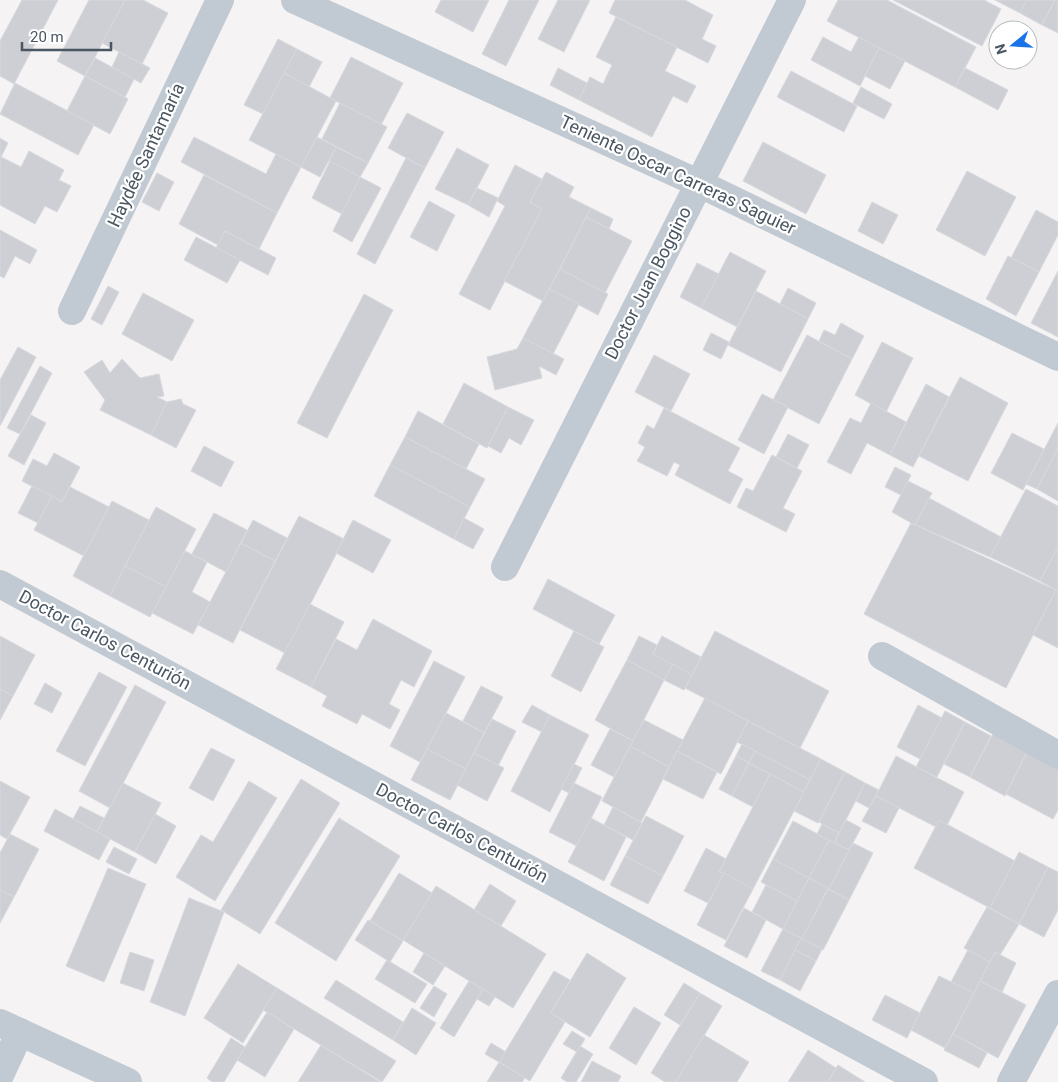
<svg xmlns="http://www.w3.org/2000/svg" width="1058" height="1082" font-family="Roboto,sans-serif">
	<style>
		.building { fill: #cdcfd5; stroke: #d7d9de }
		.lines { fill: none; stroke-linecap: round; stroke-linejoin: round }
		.minor { stroke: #c1cad2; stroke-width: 28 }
		.labels { text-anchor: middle; stroke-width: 4.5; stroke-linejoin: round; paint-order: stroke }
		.street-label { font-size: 18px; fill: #4a5661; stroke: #fff }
	</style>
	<rect width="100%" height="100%" fill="#f5f3f3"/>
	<g class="building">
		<polygon points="22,0 58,0 14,84 0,76 0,41"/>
		<polygon points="89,0 125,0 85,76 57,61"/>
		<polygon points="125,0 143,0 168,13 142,64 102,43"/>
		<polygon points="441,0 489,0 473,32 435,12"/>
		<polygon points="509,0 539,0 506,66 482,54"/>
		<polygon points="558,0 590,0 564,52 538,39"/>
		<polygon points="615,0 685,0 713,15 702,39 716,46 708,63 609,13"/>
		<polygon points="838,0 887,0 976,47 955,87 827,21"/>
		<polygon points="893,0 984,0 1001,9 982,46"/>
		<polygon points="995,0 1027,0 1020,13"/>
		<polygon points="1027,0 1055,0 1042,25 1020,13"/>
		<polygon points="1055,0 1058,0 1058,33 1042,25"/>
		<polygon points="616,17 677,47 665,71 696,86 687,103 673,96 652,137 579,100 590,77 603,84 612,65 596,57"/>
		<polygon points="823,37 851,52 859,37 879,48 860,86 811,60"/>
		<polygon points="278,39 297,49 263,114 244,105"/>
		<polygon points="879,48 905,61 890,89 865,76"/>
		<polygon points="297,49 322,62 309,87 284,73"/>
		<polygon points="119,52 150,68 141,83 112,67"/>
		<polygon points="351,57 403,83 381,125 330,98"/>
		<polygon points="95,58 134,79 125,97 85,76"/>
		<polygon points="558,68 587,83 579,100 550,85"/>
		<polygon points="965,68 1008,90 998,110 955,87"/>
		<polygon points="791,71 857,106 844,132 777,97"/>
		<polygon points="284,73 336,101 301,167 249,140"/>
		<polygon points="85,76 128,99 110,134 67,111"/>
		<polygon points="15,83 94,125 78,155 0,114"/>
		<polygon points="861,87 892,104 884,119 853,103"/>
		<polygon points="340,103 387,127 368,163 322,139"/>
		<polygon points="407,113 444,132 425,168 388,148"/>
		<polygon points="194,137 266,174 276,154 301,167 277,213 181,162"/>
		<polygon points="317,137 336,147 320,177 301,167"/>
		<polygon points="0,138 8,143 1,157 21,167 29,151 64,170 59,180 71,186 57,212 45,206 35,224 0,205"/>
		<polygon points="763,142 826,175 806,214 743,181"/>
		<polygon points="336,147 368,163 360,177 329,161"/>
		<polygon points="457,148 489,165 468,205 435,189"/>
		<polygon points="406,158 425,168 375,264 357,254"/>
		<polygon points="330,161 360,177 342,214 312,198"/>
		<polygon points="515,165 542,179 530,202 542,209 490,310 459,294 505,206 497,201"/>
		<polygon points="967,171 1016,197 985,256 936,230"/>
		<polygon points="546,172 574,187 569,197 591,208 543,301 504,281 542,209 530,202"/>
		<polygon points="157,173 174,182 159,211 142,202"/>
		<polygon points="204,175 277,213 259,249 225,231 218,245 179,224"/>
		<polygon points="360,177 381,188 352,242 333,231"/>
		<polygon points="477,188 498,198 489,217 468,205"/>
		<polygon points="429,201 455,215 437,251 410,237"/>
		<polygon points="872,202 898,215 883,244 858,231"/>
		<polygon points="591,208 613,219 609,229 586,217"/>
		<polygon points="1036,210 1058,222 1058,235 1039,272 1011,258"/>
		<polygon points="586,217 632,241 605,293 560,269"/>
		<polygon points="0,230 37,250 30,264 15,256 4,278 0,276"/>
		<polygon points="225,231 276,258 268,275 216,248"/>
		<polygon points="196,237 240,260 227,283 184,260"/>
		<polygon points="730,252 766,271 737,327 701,308"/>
		<polygon points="1008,256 1039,272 1016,316 986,299"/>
		<polygon points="697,263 719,274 701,308 680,297"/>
		<polygon points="560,269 608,294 598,315 549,289"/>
		<polygon points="1058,271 1058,337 1031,323"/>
		<polygon points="108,286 119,292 102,325 91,319"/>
		<polygon points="788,288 816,303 808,319 780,304"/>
		<polygon points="549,289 579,304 553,354 523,338"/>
		<polygon points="756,291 808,319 781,372 728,345"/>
		<polygon points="143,293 194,320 172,361 122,334"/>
		<polygon points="364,294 393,310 327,438 297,423"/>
		<polygon points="841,323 864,336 852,359 819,341 824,330 835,335"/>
		<polygon points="711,333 729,342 721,359 703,350"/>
		<polygon points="807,335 852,359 819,424 773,400"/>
		<polygon points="523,338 564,359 556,375 539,366 542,378 495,390 487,357 517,349"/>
		<polygon points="882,342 913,358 886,412 855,395"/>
		<polygon points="18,347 36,357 0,426 0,380"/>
		<polygon points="654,355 690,374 671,411 635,392"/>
		<polygon points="122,359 140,378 159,374 164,396 157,397 167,402 151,435 100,410 105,400 84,372 102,360 110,373"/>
		<polygon points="40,366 52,373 20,434 7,428"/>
		<polygon points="960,377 1008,403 968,481 919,456"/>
		<polygon points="464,383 508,407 487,448 443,424"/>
		<polygon points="926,384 949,397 913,467 890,455"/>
		<polygon points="762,394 788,407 764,454 738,440"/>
		<polygon points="181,399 183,404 196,410 176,448 151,435 167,402"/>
		<polygon points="871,403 906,422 890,455 867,443 851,474 827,462 850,418 861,423"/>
		<polygon points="508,407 534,420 521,445 509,438 501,453 488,446"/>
		<polygon points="664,408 740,448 728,471 743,479 730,504 675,475 680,465 674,462 667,476 637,461 645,447 638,443 647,425 654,429"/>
		<polygon points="418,411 479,444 466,469 405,437"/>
		<polygon points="31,415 46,423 24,465 8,456"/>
		<polygon points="1058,423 1058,448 1037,489 1026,484"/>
		<polygon points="1012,433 1044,449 1023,490 991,473"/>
		<polygon points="788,434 809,445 797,468 776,457"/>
		<polygon points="405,437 485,479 470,507 390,465"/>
		<polygon points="204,446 234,462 221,487 191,471"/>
		<polygon points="1058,448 1058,501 1037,489"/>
		<polygon points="54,453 80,467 62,502 22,481 33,459 47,466"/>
		<polygon points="772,455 802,471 783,508 795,514 786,532 737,507 746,488 753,491"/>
		<polygon points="390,465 470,507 454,539 374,496"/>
		<polygon points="895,467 911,475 901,495 885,487"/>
		<polygon points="908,481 932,493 915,525 892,512"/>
		<polygon points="32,486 52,496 38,523 18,513"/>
		<polygon points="70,487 109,507 84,556 34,530 52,496 62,502"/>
		<polygon points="1026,489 1058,506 1058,547 1040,581 990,557"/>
		<polygon points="929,498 1001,537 990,557 915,525"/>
		<polygon points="112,501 149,520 110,596 73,576"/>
		<polygon points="156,507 196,529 166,587 125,566"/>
		<polygon points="214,513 247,530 226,572 192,554"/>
		<polygon points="299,516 344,539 285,653 240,630"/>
		<polygon points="464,518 484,529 473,549 454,539"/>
		<polygon points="253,520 287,538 275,561 241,543"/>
		<polygon points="353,520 391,540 373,573 336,553"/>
		<polygon points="911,523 1056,590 1006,688 864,614"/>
		<polygon points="241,543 275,561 233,643 198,625"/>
		<polygon points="1058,547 1058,591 1040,581"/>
		<polygon points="185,551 207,562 192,592 210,602 193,634 152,613"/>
		<polygon points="125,566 166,587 150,617 110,596"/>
		<polygon points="548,579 615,615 599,644 533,609"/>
		<polygon points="1056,590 1058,591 1058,648 1033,635"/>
		<polygon points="310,604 344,622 311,687 276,669"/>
		<polygon points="373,619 432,651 414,687 401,680 389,704 400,710 390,729 362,714 357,724 322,706 327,696 311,687 336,639 357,650"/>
		<polygon points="574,631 604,647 581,692 551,676"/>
		<polygon points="715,631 829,691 800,748 685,688"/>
		<polygon points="0,636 35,655 13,696 0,689"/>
		<polygon points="639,636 657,645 653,654 673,664 664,680 627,660"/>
		<polygon points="662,636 701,657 692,675 653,654"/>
		<polygon points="627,660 664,680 633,741 595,720"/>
		<polygon points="434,661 465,677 420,762 390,746"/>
		<polygon points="673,664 692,675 684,690 664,680"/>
		<polygon points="99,672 127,687 85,766 56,751"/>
		<polygon points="45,683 62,693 52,713 34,704"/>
		<polygon points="135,685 166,702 110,808 79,791"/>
		<polygon points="481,686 503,697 484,733 463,721"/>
		<polygon points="0,689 13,696 0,720"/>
		<polygon points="705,698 748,721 721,774 677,751"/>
		<polygon points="532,705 550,715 542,732 522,722"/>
		<polygon points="918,705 942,718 920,759 897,747"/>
		<polygon points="945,711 965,722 937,777 916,767"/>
		<polygon points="446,713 484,733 466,769 427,749"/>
		<polygon points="550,715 589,735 550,812 511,791"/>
		<polygon points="492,719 516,731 498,766 474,753"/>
		<polygon points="644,720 683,740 669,767 630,746"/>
		<polygon points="748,721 821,759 810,780 737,742"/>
		<polygon points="965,722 991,736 970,777 944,764"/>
		<polygon points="610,729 633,741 614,777 591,765"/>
		<polygon points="995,730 1029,748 1005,796 970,777"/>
		<polygon points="742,744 755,751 749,763 736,756"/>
		<polygon points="630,746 669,767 641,822 602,801"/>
		<polygon points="211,748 235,760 213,801 189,788"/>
		<polygon points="1029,748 1058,763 1058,810 1053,819 1006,794"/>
		<polygon points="427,749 466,769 450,800 411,780"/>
		<polygon points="677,751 717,772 703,799 663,779"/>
		<polygon points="755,751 810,780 804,792 749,763"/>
		<polygon points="474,753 504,768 487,801 457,785"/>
		<polygon points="736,756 749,763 732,796 719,789"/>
		<polygon points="896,756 964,792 947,825 939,820 936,827 876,796"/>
		<polygon points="821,759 845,772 818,823 794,811"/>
		<polygon points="749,763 770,774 753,807 732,796"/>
		<polygon points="574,764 582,768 569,793 561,789"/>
		<polygon points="845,772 865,783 839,833 819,822"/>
		<polygon points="770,774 804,792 753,889 719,872"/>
		<polygon points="301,779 340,803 260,934 221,910"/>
		<polygon points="0,781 30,797 7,839 0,835"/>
		<polygon points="249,781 277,798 215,901 176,877 201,835 213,842"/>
		<polygon points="123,783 161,803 135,852 97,832"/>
		<polygon points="574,783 602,797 577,846 549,832"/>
		<polygon points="865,783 879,790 869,808 856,801"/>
		<polygon points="876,796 899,808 886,833 862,821"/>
		<polygon points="80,806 104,818 97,832 73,819"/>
		<polygon points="613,807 642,823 633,840 604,825"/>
		<polygon points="55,809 110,839 99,860 44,831"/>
		<polygon points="155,814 176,826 156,864 135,852"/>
		<polygon points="646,816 684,836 663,876 625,856"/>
		<polygon points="339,818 400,856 336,961 275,923"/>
		<polygon points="591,818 626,837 604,881 568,862"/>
		<polygon points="846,820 861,828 849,850 834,843"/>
		<polygon points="939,820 1015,861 990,908 914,868"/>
		<polygon points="793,821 829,840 809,878 773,859"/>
		<polygon points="822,824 839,833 834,843 817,834"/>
		<polygon points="10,834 39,849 14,897 0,890 0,853"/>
		<polygon points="829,840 849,850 829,889 809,878"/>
		<polygon points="853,843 873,853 849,900 829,889"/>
		<polygon points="114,847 137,859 129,874 106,862"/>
		<polygon points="706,848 726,859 719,872 724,873 708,903 684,891"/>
		<polygon points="1019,852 1048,867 1019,924 990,908"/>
		<polygon points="625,856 663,876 648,904 610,885"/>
		<polygon points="773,859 809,878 797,901 761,882"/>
		<polygon points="1048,867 1058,872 1058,910 1044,937 1019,924"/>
		<polygon points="108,868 146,884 104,982 66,966"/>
		<polygon points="399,873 432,893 403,941 370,921"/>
		<polygon points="724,873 753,889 726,940 697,925"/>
		<polygon points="809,878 828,888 802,939 783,929"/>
		<polygon points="490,884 516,901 501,926 474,910"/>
		<polygon points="766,885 797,901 783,929 752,912"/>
		<polygon points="436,886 546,954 513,1008 403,940"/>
		<polygon points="828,889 849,900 823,950 802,939"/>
		<polygon points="0,890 14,897 0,923"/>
		<polygon points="189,898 224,912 185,1016 150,1002"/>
		<polygon points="987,907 1019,924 1000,955 995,952 990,962 964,948"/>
		<polygon points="744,908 766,920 747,958 724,946"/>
		<polygon points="368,920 403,941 390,962 355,940"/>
		<polygon points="783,929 801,938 780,980 761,971"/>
		<polygon points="801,938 822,949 816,961 795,950"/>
		<polygon points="795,950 816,961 800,991 780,980"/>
		<polygon points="968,950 990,962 974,993 951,982"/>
		<polygon points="130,952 154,960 144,991 120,983"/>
		<polygon points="995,952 1016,963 1002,992 980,981"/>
		<polygon points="424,953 445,966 433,985 413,972"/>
		<polygon points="587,953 626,978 590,1037 551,1013"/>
		<polygon points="387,960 427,984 415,1003 375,979"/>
		<polygon points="238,964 277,988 243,1043 204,1018"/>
		<polygon points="554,971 570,980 551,1013 565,1022 530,1081 499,1062"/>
		<polygon points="939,976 974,993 945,1048 911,1030"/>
		<polygon points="336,980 403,1022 393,1040 324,998"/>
		<polygon points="469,981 483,989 454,1037 440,1028"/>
		<polygon points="980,981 1026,1005 998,1058 953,1034"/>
		<polygon points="684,983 700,993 680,1025 664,1015"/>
		<polygon points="434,986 447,994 434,1017 420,1008"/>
		<polygon points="277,988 396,1061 382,1082 263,1010"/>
		<polygon points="483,989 495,997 489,1006 477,999"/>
		<polygon points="700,993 722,1006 676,1082 665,1082 651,1073"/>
		<polygon points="885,995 920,1013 907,1038 872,1020"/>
		<polygon points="634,1007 661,1023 636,1065 609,1048"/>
		<polygon points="412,1008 436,1023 416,1055 393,1040"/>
		<polygon points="267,1012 294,1029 265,1077 237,1060"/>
		<polygon points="572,1031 585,1039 577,1052 563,1044"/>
		<polygon points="953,1034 987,1053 979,1068 944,1050"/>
		<polygon points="704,1035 749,1062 737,1082 676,1082"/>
		<polygon points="231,1038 245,1047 224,1082 212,1082 207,1078"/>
		<polygon points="491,1043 506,1052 499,1062 485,1054"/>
		<polygon points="321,1045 380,1082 298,1082"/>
		<polygon points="580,1046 593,1054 576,1082 567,1082 561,1078"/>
		<polygon points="808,1050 836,1068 828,1082 788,1082"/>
		<polygon points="592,1061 621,1076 618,1082 581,1082"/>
		<polygon points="499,1062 525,1078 522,1082 487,1082"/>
		<polygon points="838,1065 865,1082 828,1082"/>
	</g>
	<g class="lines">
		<g class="minor">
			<polyline points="295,0 698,183 1058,357"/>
			<polyline points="72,311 220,0"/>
			<polyline points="505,567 792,0"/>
			<polyline points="0,584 924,1082"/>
			<polyline points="882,656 1058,755"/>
			<polyline points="0,1023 128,1082"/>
			<polyline points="0,1075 20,1032"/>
			<polyline points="1011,1082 1058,994"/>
		</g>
	</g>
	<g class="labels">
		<g class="street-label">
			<text transform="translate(146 155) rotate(-65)" y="6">Haydée Santamaría</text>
			<text transform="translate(678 175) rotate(25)" y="6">Teniente Oscar Carreras Saguier</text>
			<text transform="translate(648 283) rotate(-63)" y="6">Doctor Juan Boggino</text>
			<text transform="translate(105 640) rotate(28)" y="6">Doctor Carlos Centurión</text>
			<text transform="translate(462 833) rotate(28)" y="6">Doctor Carlos Centurión</text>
		</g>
	</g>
	<g transform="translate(1013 45) rotate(252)"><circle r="24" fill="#ffffff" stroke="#b7bbc0"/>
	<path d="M0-4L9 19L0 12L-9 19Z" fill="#1a73e8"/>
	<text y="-8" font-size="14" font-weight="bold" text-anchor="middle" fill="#4a5661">N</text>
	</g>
	<path d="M22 42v8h89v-8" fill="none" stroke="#4a5661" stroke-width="2.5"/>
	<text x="30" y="42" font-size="15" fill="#4a5661" stroke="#ffffff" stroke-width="4" paint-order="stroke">20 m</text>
</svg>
